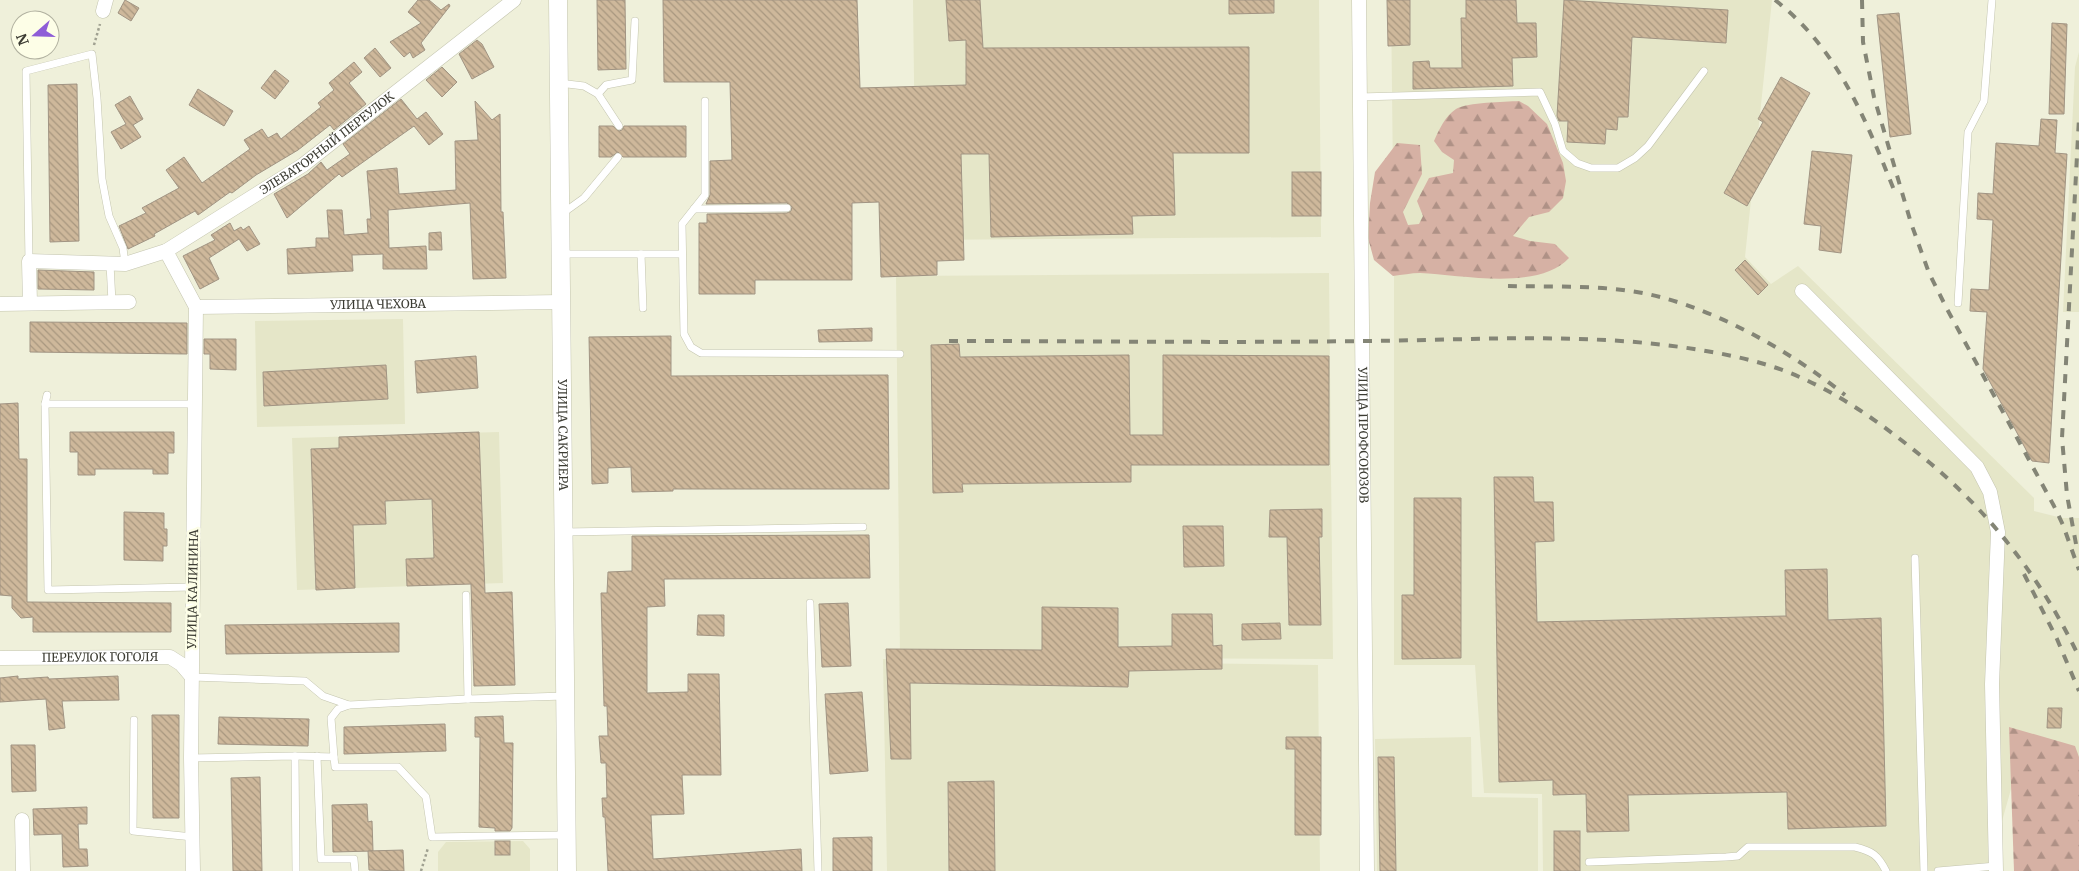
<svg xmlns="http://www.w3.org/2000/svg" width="2079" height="871" font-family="Merriweather,serif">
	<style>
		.built { fill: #e5e6c8 }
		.forest { fill: url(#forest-firs) }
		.building { fill: url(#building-back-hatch); stroke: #a19483 }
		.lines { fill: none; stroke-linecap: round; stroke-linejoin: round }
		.service-casing { stroke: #c4c5af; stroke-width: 8 }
		.minor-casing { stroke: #c4c5af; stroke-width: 15 }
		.tertiary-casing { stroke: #c4c5af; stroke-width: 19 }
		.path { stroke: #a0a191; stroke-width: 2.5; stroke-dasharray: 2.5 2.5; stroke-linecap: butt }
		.service { stroke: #fff; stroke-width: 7 }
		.minor { stroke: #fff; stroke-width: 14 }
		.tertiary { stroke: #fff; stroke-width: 18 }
		.rail { stroke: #848576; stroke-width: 4; stroke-dasharray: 9 9; stroke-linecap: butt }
		.labels { text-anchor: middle; stroke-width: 5; stroke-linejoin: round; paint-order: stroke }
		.street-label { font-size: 12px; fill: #3c3c33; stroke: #fdfee7 }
	</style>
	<defs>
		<pattern id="forest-firs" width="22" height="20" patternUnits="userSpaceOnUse" patternTransform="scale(1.25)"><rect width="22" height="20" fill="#d6b1a4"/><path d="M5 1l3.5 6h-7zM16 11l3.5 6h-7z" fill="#af9186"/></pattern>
		<pattern id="building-back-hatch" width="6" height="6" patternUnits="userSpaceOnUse" patternTransform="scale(1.25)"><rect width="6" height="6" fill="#ceb89b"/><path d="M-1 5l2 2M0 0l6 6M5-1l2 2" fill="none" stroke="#a8977f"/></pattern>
	</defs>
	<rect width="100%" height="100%" fill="#eff0da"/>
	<g class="built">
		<polygon points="913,0 1319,0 1321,237 916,240"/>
		<polygon points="1391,0 1772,0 1745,257 1771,284 1798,266 2034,498 2034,511 2062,518 2079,518 2079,871 2020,757 1988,871 1543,871 1542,794 1484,793 1475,665 1394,665 1394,269"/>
		<polygon points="2079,52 2079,312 2063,312 2075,67"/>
		<polygon points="1329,273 1333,659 900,657 896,276"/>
		<polygon points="403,319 405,424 257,427 255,321"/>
		<polygon points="499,432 503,583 297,590 292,438"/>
		<polygon points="883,659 1318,665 1320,871 887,871"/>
		<polygon points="1471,737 1472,797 1538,798 1538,871 1377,871 1375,739"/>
		<polygon points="523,841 530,849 530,871 438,871 438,852 446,842"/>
	</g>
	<g class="forest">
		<path d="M1519,101L1528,106L1547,124L1563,163L1566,181L1563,198L1549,212L1529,217L1513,236L1530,241L1555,244L1569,258C1539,291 1462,275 1420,273C1411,273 1402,275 1393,276L1374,260L1368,238L1370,203L1375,172L1397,143L1420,145L1422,174L1403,212L1408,225L1419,224L1423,216L1417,201L1429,178L1453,173L1454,160L1442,152L1434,141C1439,130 1445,116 1456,109C1468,102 1504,102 1519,101Z"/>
		<polygon points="2009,727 2075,746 2079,757 2079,871 2014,871"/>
	</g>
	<g class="building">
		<polygon points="125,0 139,8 131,21 118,13"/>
		<polygon points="418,0 429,0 441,10 449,4 450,6 421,43 425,50 413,58 410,52 404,57 390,42 421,23 408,12"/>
		<polygon points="597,0 625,0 626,69 598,70"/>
		<polygon points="663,0 857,0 860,88 966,85 966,40 949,41 946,0 980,0 983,48 1249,47 1249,153 1173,153 1175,215 1132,216 1133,234 991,237 989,154 961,154 964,260 937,261 937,275 881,277 879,202 852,203 852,280 755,280 755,294 699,294 699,223 707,223 707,214 787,213 791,211 792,207 787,203 706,204 710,195 710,161 732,160 730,82 664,82"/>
		<polygon points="1229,0 1274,0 1274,13 1229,14"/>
		<polygon points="1387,0 1410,0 1410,45 1388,46"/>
		<polygon points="1466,0 1516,0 1517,23 1536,23 1537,57 1512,58 1513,86 1413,89 1413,62 1429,61 1430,68 1462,68 1461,18 1466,18"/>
		<polygon points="1564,0 1728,10 1726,43 1632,37 1628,117 1618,117 1617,130 1606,129 1605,144 1567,142 1568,121 1559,121 1557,116"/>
		<polygon points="1899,13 1911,134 1890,137 1877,15"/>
		<polygon points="2052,23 2067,24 2064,114 2049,114"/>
		<polygon points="477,40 482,44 494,67 472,79 459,54"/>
		<polygon points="375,48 391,68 380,77 364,58"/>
		<polygon points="354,62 362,72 349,83 366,104 334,130 330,125 298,150 256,175 232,193 230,192 198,215 195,211 154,234 155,236 128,249 119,226 146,213 142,208 179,188 166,170 184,157 202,183 250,149 244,140 262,129 268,138 277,133 281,139 321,107 318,103 334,90 329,83"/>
		<polygon points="442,67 457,82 442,97 426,80"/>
		<polygon points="275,70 289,81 275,99 261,88"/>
		<polygon points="1781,77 1810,93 1747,206 1724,193 1763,122 1758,119"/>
		<polygon points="77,84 79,241 50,242 48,85"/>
		<polygon points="198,89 233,111 224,126 189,105"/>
		<polygon points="130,96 143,119 133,125 141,137 121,149 111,132 126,124 115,105"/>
		<polygon points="401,99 417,119 426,112 443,134 429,145 414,126 342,177 339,174 287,218 274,194 308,174 321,162 327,170 350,154 343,144"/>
		<polygon points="475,101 492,120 500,114 501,212 503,212 506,278 473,279 470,203 388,210 389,248 426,246 427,269 383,269 383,254 352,255 353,271 288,274 287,249 316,247 316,238 329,238 327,210 342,210 344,235 368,233 367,219 371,219 367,171 397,168 399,194 456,190 455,141 478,140"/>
		<polygon points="2041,119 2057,120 2055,153 2067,154 2049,463 2032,461 1983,369 1987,312 1970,311 1971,289 1989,290 1993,220 1977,219 1978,193 1993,194 1996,143 2039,146"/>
		<polygon points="599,126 613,126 619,131 622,130 624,126 686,126 686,157 623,157 618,152 611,157 599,157"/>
		<polygon points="1812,151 1852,155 1841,253 1819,250 1821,226 1804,224"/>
		<rect x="1292" y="172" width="29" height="44"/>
		<polygon points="230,223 234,231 241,227 243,230 249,226 260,244 247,251 239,239 209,258 219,279 200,289 183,256 215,240 211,235"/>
		<polygon points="441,232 442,250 429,250 429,233"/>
		<polygon points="1745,260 1768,285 1758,295 1735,270"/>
		<polygon points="38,270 94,272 94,290 38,289"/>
		<polygon points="30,322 187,323 187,354 30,352"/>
		<polygon points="872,328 872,341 819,342 818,330"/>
		<polygon points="671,336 671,376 888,375 889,489 673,489 673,491 632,492 631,467 608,468 608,483 592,484 589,337"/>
		<polygon points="204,339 236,339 236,370 210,369 210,354 204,354"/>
		<polygon points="959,344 960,357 1129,355 1130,435 1163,435 1163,355 1329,356 1329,465 1131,465 1131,482 962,484 963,492 933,493 931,345"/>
		<polygon points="476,356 478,388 417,393 415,361"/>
		<polygon points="386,365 388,399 264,406 263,372"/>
		<polygon points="18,403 19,459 27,459 27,602 171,603 171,632 33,632 33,617 21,618 12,608 12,596 0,595 0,404"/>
		<polygon points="70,432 174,432 174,453 168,453 168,474 153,474 153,469 95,469 95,475 78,475 78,452 70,452"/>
		<polygon points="479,432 485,593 512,592 515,685 474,686 471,584 407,586 406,559 434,558 432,499 385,501 386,524 353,525 355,588 316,590 311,449 339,448 339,437"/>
		<polygon points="1494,477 1533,477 1534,502 1553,502 1554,541 1535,542 1537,622 1786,616 1785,570 1827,569 1828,620 1881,618 1886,826 1788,829 1787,792 1628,795 1629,831 1587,832 1586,794 1553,795 1553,780 1499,782"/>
		<polygon points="1414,498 1461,498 1461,658 1402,659 1402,595 1414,595"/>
		<polygon points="1322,509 1322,537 1319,537 1321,625 1289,625 1287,537 1269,537 1270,510"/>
		<polygon points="124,512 164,513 164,529 167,529 167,546 163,546 163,561 124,560"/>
		<polygon points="1183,526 1223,526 1224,566 1184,567"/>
		<polygon points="869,535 870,578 664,579 665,606 647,607 647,693 688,692 688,674 719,674 721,775 682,775 684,814 651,815 653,859 801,849 802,871 608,871 605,817 603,817 602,798 607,798 606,763 601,763 599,736 608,736 607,706 604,706 601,593 607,593 608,572 632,571 632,536"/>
		<polygon points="848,603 851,666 822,667 819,604"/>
		<polygon points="1042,607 1118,608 1118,647 1172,646 1172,614 1212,614 1213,646 1222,645 1222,669 1129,671 1128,687 910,683 911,759 891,759 886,649 1042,650"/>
		<polygon points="698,615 724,615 724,636 697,635"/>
		<polygon points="399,623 399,652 226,654 225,625"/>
		<polygon points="1280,623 1281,639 1242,640 1242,624"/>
		<polygon points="18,676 18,679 48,677 49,679 118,676 119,700 62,701 65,728 49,730 46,699 0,702 0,678"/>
		<polygon points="862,692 868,771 830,774 825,694"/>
		<polygon points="2048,708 2062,708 2061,728 2047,728"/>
		<polygon points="152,715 179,715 179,818 153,818"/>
		<polygon points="503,716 504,743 513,743 512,828 510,831 495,831 495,828 479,827 480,737 475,737 475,717"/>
		<polygon points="219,717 309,719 308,746 218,744"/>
		<polygon points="445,724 446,751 344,754 344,727"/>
		<polygon points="1286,737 1321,737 1321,835 1295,835 1295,749 1286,749"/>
		<polygon points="11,745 35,745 36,791 12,792"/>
		<polygon points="1378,757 1394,757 1396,871 1380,871"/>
		<polygon points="260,777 262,871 233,871 231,778"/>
		<polygon points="994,781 995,871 949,871 948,782"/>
		<polygon points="367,804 368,822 372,821 373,851 333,852 332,805"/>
		<polygon points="87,807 87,824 78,824 79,849 87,849 88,866 63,867 62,834 34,835 33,809"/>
		<rect x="1554" y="831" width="26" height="40"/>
		<polygon points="872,837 872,871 833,871 833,838"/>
		<rect x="495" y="841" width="15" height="14"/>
		<polygon points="403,850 404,871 369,870 368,851"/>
	</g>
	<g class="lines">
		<defs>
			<g id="service">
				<polyline points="559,83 584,86 598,94 619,126"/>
				<polyline points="598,94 606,85 632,80 635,21"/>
				<polyline points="1359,97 1540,92 1555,124 1563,151 1577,163 1591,168 1618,168 1635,158 1648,146 1704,71"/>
				<polyline points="705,101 705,195 682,224 684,334 691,347 701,353 900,354"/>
				<polyline points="694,209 787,208"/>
				<polyline points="563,213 584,198 618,157"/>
				<polyline points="561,254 682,254"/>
				<polyline points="641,254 643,308"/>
				<polyline points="29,261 26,71 92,54 97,98 102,179 109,216 123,248 125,264"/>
				<polyline points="110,264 112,302"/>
				<polyline points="1958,303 1968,132 1984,101 1992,0"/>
				<polyline points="47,395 45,404 48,590 193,587"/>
				<polyline points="45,404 194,404"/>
				<polyline points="564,532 863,527"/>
				<polyline points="1915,558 1924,871"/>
				<polyline points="466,595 468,699 565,696"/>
				<polyline points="810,603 818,871"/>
				<polyline points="192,677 305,681 323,696 349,705 338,709 331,718 334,757 295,756"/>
				<polyline points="349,705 468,699"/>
				<polyline points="134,720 133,831 193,837"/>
				<polyline points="317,756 321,859 354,859 355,871"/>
				<polyline points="334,757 335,767 398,767 426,797 432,837 566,835"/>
				<polyline points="191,758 295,756 296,871"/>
				<path d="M1589,862L1726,857L1738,856L1748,847H1855C1872,851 1878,855 1886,871"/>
				<polyline points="1938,871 1996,866"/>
			</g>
			<g id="minor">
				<path id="s1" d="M1359,0L1367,871"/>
				<polyline points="103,11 106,0"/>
				<polyline points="166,251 196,307 191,758 193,871"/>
				<polyline points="1802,291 1977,467 1990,492 1998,532 1992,684 1996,871"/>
				<path id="s2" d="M30,303L29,261L125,264L166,251L303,165L514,0"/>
				<polyline points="0,304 129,302"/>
				<path id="s3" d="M196,307L561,302"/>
				<path id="s4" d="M0,658L170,657L181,664L192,677"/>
				<polyline points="22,820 23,871"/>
			</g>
			<g id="tertiary">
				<path id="s5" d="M558,0L567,871"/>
			</g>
		</defs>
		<use href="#service" class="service-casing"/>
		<use href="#minor" class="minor-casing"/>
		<use href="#tertiary" class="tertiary-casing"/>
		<g class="path">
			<polyline points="94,45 100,24"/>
			<polyline points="421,871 428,848"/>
		</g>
		<use href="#service" class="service"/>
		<use href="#minor" class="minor"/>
		<use href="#tertiary" class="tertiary"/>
		<g class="rail">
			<path d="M1775,0C1838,49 1865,118 1894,190"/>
			<polyline points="1862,0 1863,42 1874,97 1911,223 1929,273 1947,309 2054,506 2063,525 2079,570"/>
			<path d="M1508,286C1548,287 1590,285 1630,291C1703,301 1788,349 1845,395"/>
			<path d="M949,341C1088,341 1227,343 1366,341C1475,340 1586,332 1694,349C1732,355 1770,363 1804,379C1850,400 1891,431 1930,463C1993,516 2044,583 2079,657"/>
			<polyline points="2076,544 2067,495 2062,438 2079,118"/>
			<polyline points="2024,574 2057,639 2079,691"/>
		</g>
	</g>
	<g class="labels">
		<g class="street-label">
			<text dy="4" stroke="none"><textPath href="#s2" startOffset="375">ЭЛЕВАТОРНЫЙ ПЕРЕУЛОК</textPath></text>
			<text dy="4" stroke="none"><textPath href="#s3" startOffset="182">УЛИЦА ЧЕХОВА</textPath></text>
			<text dy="4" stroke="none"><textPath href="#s5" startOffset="435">УЛИЦА САКРИЕРА</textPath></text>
			<text dy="4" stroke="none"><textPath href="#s1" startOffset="435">УЛИЦА ПРОФСОЮЗОВ</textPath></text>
			<text transform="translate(193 589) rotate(-89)" y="4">УЛИЦА КАЛИНИНА</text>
			<text dy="4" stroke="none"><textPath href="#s4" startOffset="100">ПЕРЕУЛОК ГОГОЛЯ</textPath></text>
		</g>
	</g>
	<g transform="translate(35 35) rotate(250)"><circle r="24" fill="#fdfee7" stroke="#b0b09f"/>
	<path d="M0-4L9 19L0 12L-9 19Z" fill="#8e5dd7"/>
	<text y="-8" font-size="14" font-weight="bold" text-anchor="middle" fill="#3c3c33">N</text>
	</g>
</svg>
